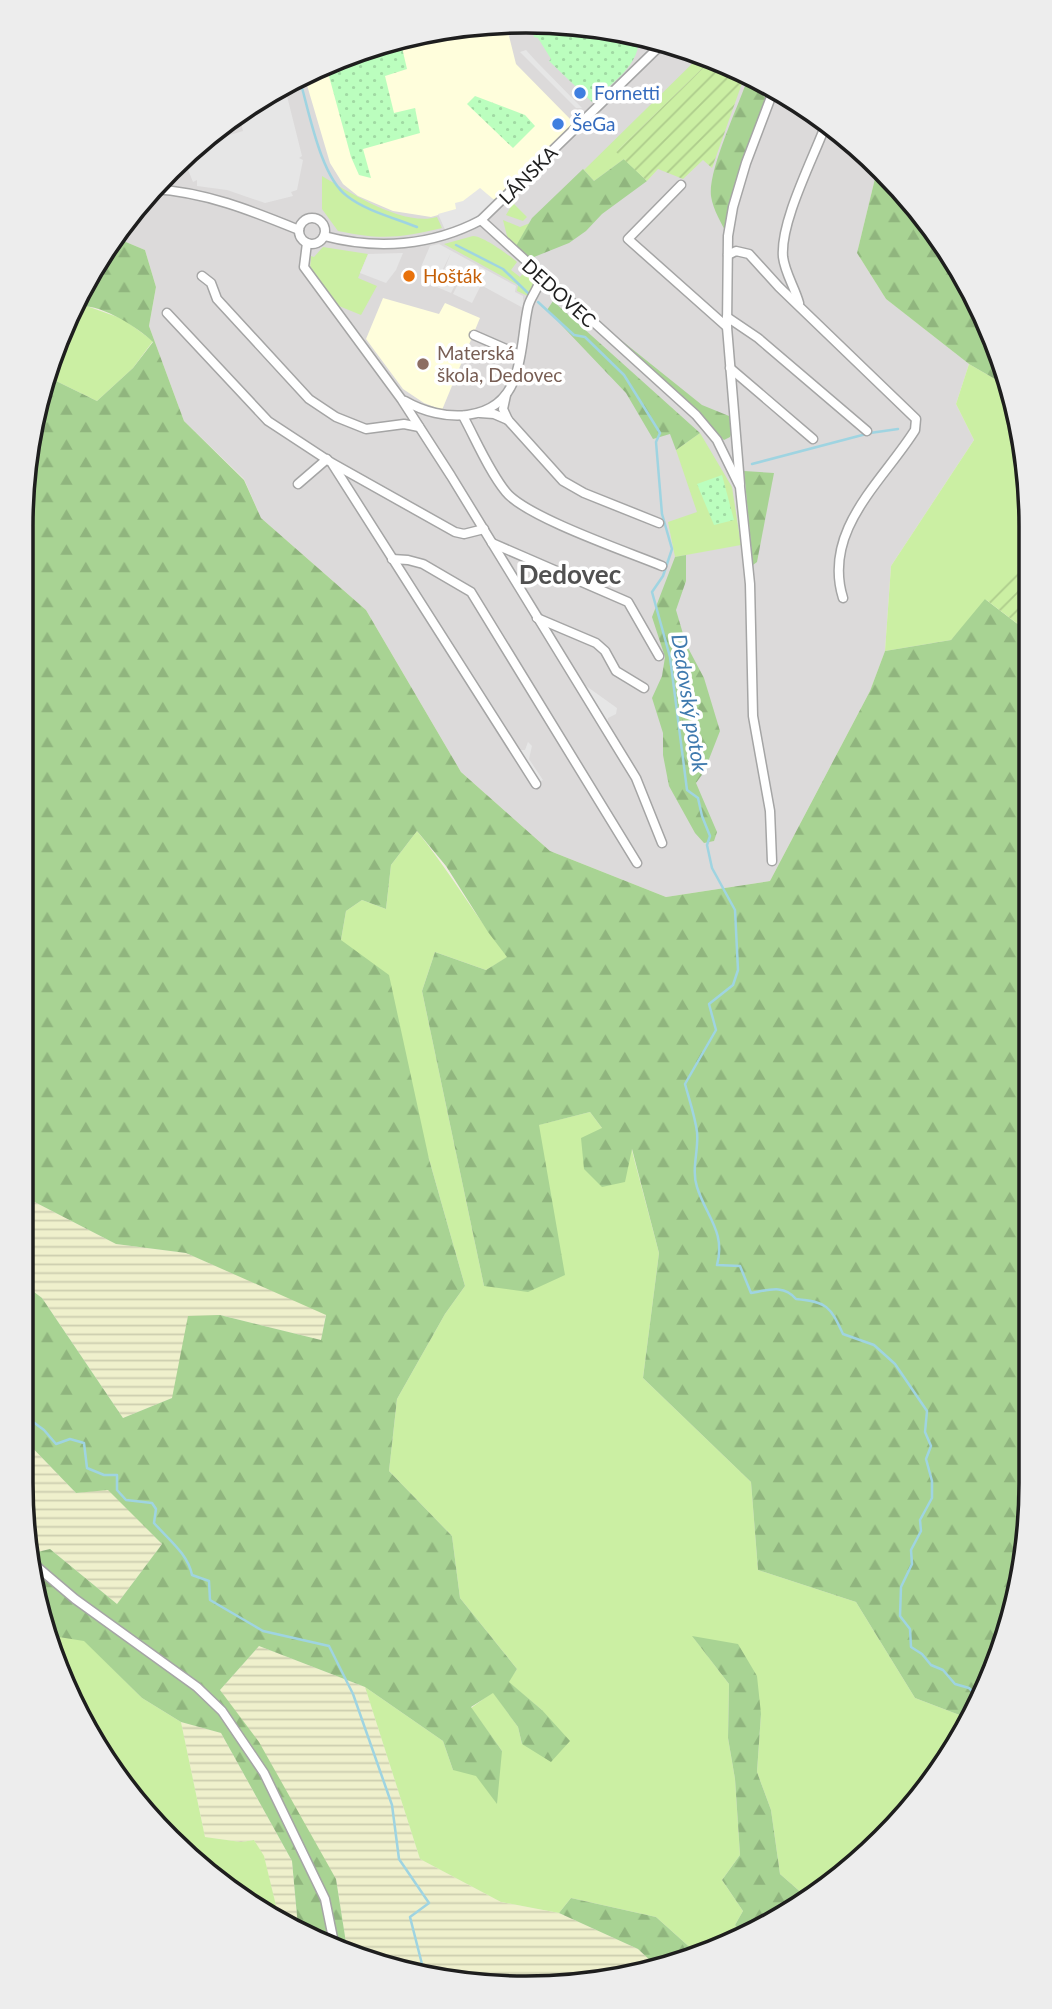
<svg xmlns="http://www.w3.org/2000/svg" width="1052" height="2009" font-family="Lato,sans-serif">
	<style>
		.residential { fill: #dcdada }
		.education { fill: #fffedc }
		.farmland { fill: url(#farmland-rules) }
		.grass { fill: #cbefa3 }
		.forest { fill: url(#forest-firs) }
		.park { fill: url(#park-dots) }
		.garden { fill: url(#garden-furrows) }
		.parking { fill: #e6e6e6 }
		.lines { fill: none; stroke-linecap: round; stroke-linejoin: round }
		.stream { stroke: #9fd4e1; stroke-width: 2.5 }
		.minor-casing { stroke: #a5a5a5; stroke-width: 11 }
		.minor { stroke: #fff; stroke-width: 8 }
		.shop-dot { fill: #3f7fe0; stroke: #fff; stroke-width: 2.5 }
		.food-dot { fill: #e8710a; stroke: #fff; stroke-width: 2.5 }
		.education-dot { fill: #8d6e63; stroke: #fff; stroke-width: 2.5 }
		.labels { text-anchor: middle; stroke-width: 7; stroke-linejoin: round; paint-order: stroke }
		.shop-label { font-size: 19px; fill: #366cbe; stroke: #fff; text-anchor: start }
		.street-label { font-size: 19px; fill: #1e1e1e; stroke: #fff }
		.food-label { font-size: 19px; fill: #c56008; stroke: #fff; text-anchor: start }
		.education-label { font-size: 19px; fill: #785e54; stroke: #fff; text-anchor: start }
		.water-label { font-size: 21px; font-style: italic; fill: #3f7aae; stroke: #fff }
		.district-label { font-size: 26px; font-weight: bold; fill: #515151; stroke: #fff }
		.rim { fill: none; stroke: #1e1e1e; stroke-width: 3.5 }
	</style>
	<defs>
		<pattern id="farmland-rules" width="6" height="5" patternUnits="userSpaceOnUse" patternTransform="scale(1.75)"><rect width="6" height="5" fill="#eff0cc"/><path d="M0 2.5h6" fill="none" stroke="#cccdaf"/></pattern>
		<pattern id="forest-firs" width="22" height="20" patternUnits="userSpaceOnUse" patternTransform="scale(1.75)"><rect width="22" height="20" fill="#a8d393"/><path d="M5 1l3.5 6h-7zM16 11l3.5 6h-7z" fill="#90b57e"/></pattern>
		<pattern id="park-dots" width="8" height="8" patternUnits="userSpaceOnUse" patternTransform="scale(1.75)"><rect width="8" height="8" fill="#bbfebe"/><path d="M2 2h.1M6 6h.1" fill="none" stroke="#a0d9a3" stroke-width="1.8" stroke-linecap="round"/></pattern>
		<pattern id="garden-furrows" width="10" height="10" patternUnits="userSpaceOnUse" patternTransform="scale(1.75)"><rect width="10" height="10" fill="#cbefa3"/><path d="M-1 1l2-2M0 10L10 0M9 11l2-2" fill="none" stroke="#aecc8c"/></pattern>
	</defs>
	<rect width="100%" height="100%" fill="#f0ebe2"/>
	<polygon class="residential" points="559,22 657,38 750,73 859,146 878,166 857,253 886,299 969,364 956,404 974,440 891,566 885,651 870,691 770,881 666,897 550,851 461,772 366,610 261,518 244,479 184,421 149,326 156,287 145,250 114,237 126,218 193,146 274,88 364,48 460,25"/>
	<g class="education">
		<polygon points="506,24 516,64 574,123 506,196 431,217 393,211 358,196 343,184 330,163 304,75 364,48 460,25"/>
		<polygon points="383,298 439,314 445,303 480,318 442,410 424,403 403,389 366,339"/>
	</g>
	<g class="farmland">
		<polygon points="21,1195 116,1244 186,1253 326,1314 321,1340 220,1315 172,1398 123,1418 42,1298 21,1282"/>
		<polygon points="21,1436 76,1493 108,1489 162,1544 117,1604 50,1549 33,1553 21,1483"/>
		<polygon points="259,1646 365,1687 420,1859 501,1902 559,1913 638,1949 655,1965 592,1984 493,1987 396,1971 347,1949 336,1879 220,1690"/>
		<polygon points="181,1722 221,1733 292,1861 298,1927 279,1918 264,1857 254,1840 241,1842 205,1837"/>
	</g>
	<g class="grass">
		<polygon points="701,55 712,59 617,151 624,159 594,181 584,170"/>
		<path d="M322,176C350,193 404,227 437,217L442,228C400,238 380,240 338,231L322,209Z"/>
		<polygon points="513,203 527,217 523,221 506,215"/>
		<polygon points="503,220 520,227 530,223 516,246 507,236"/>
		<path d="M473,236C483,236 509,255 517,262L511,270L520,277L526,270L534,276L535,283L530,297L517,291L518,285L444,244Z"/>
		<polygon points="323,247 368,254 358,278 377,286 361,315 339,306 310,269 311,256 314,257"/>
		<polygon points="81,304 123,319 153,341 133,368 97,401 54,380 51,360 71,307"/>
		<polygon points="969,364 1007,386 1027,460 1027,554 951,640 885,651 891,566 974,440 956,404"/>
		<polygon points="700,433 732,487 741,545 675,557 668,522 697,512 676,450"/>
		<path d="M417,831C450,872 475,916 508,957L486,970L435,952L422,991L484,1286L564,1275L538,1125L590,1112L602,1128L631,1147L659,1253L643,1378L751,1482L758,1570L856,1602L915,1698L970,1719L883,1840L805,1896L780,1874L771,1810L757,1772L761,1714L693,1637L729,1684L728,1738L735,1779L740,1855L722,1880L743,1911L735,1925L743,1938L695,1952L656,1917L571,1898L559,1913L501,1902L420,1859L365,1687L443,1741L453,1770L502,1751L471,1708L493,1692L518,1727L522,1744L542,1710L508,1682L517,1669L460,1598L452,1536L389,1471L397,1399L445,1314L465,1286L429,1159L341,940L346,911L362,900L386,909L391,865Z"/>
		<polygon points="46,1635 84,1640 142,1698 181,1722 205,1837 241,1842 254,1840 264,1856 279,1918 246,1903 235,1881 222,1881 126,1791 48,1646"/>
	</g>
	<g class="forest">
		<path d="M746,83L769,100L728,236C722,224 713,210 711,196C708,171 737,109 746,83Z"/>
		<polygon points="624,159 647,181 602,214 586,231 569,243 529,259 516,246 532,218 583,169 594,181"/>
		<polygon points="878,166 927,219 992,332 1007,386 969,364 886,299 857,253"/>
		<path d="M114,237L145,250L156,287L149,326L184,421L244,480L261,518L366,610L461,772L550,851L666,897L770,881L870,691L885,651L951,640L985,599L1027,631L1030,1516L1014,1614L979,1707L970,1719L915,1698L856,1602L758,1570L751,1482L643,1378L659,1253L632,1149L625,1182L602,1187L584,1169L581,1138L602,1128L590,1112L539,1125L565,1275L528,1292L484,1286L422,991L435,952L486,970L507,957L488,932L446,866L417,831L391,865L386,909L362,900L346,911L341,940L389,975L429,1159L465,1286L445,1314L397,1399L389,1471L452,1536L460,1598L517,1669L509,1682L542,1710L570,1741L551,1762L522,1744L518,1727L493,1693L471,1707L502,1751L497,1804L476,1776L453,1770L443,1741L365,1687L259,1646L220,1690L259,1742L336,1879L347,1949L298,1927L292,1861L221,1733L181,1722L142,1698L84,1641L46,1635L33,1553L50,1549L117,1604L162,1544L108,1490L76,1493L21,1436V1282L42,1298L123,1418L172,1398L188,1316L220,1315L321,1340L326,1315L186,1253L116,1244L21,1195L22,493L38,395L51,360L54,380L97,401L133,368L153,342C135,325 95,300 71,307Z"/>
		<polygon points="540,266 616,336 702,405 729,416 733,429 730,437 724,440 534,270"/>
		<polygon points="553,301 700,433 676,450 670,434 653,439 626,393 547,310"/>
		<polygon points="744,471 774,473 757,562 753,565"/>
		<polygon points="686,555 686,581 676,610 686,644 704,678 720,731 704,772 696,783 717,832 714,841 704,843 695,833 669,786 663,755 663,733 652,698 662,676 665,657 652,617 675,557"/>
		<polygon points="692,1636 738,1644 757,1676 761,1714 757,1772 771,1810 780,1874 805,1896 749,1936 743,1938 735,1925 743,1911 722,1880 740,1855 735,1779 728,1738 729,1684"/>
		<polygon points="571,1898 656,1917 695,1952 655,1965 638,1949 559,1913"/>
	</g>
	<g class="park">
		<path d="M559,22L638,35C643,64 610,84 592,102L549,61L551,59L538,38L534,37L530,23Z"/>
		<polygon points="400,39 407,69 385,76 394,113 415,108 420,133 363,149 371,178 359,175 351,157 326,65 364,48"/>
		<polygon points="475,96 525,115 535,126 513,148 467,104"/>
		<polygon points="722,475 734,520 714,525 697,484"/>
	</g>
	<g class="garden">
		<polygon points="712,59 746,72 712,168 703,160 683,179 658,169 647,181 616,152"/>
		<polygon points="1027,554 1027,631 985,599"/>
	</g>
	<g class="parking">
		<polygon points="526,50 536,61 582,108 576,108 520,52"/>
		<polygon points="284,84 302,156 299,158 303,160 297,190 291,192 293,196 265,203 227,190 197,186 197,180 193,182 183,157 206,137 213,135 216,139 243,131 239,114 274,88"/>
		<polygon points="480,188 499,204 488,215 447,234 438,214 456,209 455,203 463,201"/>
		<polygon points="439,244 516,286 515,292 523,296 523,308 481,285 472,303 453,294 462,276 460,275 451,293 437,287 451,253 440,275 421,267 430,246"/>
		<polygon points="403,253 396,270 386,283 360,273 368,254"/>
		<polygon points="582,683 617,708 616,714 608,718 607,725"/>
		<polygon points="528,742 532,746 529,759 543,780 536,784 513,750 525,750"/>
	</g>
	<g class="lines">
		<g class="stream">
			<path d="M299,77C309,110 320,176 347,196C366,211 395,218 417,227"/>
			<polyline points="456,245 503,269 529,294"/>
			<path d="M538,302L574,335L585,337L624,375L660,433L656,442L662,514L672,549L663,576L652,592L670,657L687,790L698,798L702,816L710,836L707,845L712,868L735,910L738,970L733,985L709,1004L716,1030L685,1084C689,1099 695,1116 697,1132C699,1150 691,1169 697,1187C706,1216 726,1232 717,1265L740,1266L751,1293C768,1290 784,1284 796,1299C827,1302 830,1306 843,1334L874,1345L895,1364L927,1411L925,1432L931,1446L926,1459L932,1481V1498L920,1520L921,1531L911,1550L912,1564L901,1587L900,1616L910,1629L911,1647L922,1654L931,1665L943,1670L955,1684L969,1688L981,1700"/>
			<polyline points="752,464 870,433 898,429"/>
			<path d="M21,1413L44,1430L56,1444L70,1439L84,1443L87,1468L104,1475H117V1490L126,1500L152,1503L156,1509L154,1523C168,1539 188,1554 192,1575L209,1581L210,1600L263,1631L329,1646L353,1694L392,1805L399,1859L429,1903L410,1917L425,1976"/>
		</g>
		<defs>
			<g id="minor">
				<polyline points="681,185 628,239 727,327"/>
				<path d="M153,189C205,192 250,210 299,230"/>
				<circle cx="312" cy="231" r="13"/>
				<polyline points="481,220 696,415 717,440 740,487 750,584 753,716 770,811 772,861"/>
				<path d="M324,236C377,250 432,246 481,220L665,41"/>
				<polyline points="307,243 304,267 402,400 451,476 636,778 662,843"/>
				<path d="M728,255L736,251L749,254L779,287L916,419L915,430C883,481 822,530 843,598"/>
				<polyline points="202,276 211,283 217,299 309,399 336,417 366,429 404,424 419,427"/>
				<path d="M799,303C795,288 785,273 783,257C780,222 813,159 826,124"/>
				<polyline points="167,313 268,421 332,463 455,532 464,534 484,529"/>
				<polyline points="727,317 758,338 867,431"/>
				<polyline points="474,335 520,355"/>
				<polyline points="730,368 813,439"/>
				<polyline points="506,395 503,409 508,420 563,481 584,493 659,523"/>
				<path d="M405,401C441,422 499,425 515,377C523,355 523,330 528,307C530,298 536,292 539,283L535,273"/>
				<polyline points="480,413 494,414 508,420"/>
				<path d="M463,416C476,440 489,471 506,492C526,517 628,552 662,566"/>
				<polyline points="333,465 536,784"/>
				<polyline points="298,484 327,459"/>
				<polyline points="740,484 727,327 728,236 733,207 746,163 774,89"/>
				<polyline points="492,543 628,602 659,656"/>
				<polyline points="392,559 408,560 423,564 471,592 637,863"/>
				<polyline points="537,618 596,643 605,651 616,671 644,688"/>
				<polyline points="35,1565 75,1599 197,1687 222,1711 264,1773 325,1899 334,1943"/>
			</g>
		</defs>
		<use href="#minor" class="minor-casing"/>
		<use href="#minor" class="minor"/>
	</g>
	<g class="shop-dot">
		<circle cx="580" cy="93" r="7"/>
		<circle cx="558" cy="124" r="7"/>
	</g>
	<circle class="food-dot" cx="409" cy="276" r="7"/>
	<circle class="education-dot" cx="423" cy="364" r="7"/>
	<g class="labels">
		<g class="shop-label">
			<text x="594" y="100">Fornetti</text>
			<text x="572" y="131">ŠeGa</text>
		</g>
		<g class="street-label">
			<text transform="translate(528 175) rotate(-45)" y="7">LÁNSKA</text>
			<text transform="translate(559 293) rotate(42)" y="7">DEDOVEC</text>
		</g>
		<g class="food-label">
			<text x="423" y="283">Hošták</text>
		</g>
		<g class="education-label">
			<text x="437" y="360">Materská<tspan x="437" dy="22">škola, Dedovec</tspan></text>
		</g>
		<g class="water-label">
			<text transform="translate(689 703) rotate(81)" y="7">Dedovský potok</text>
		</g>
		<g class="district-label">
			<text x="570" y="584">Dedovec</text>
		</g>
	</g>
	<path d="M0 0H1052V2009H0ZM526 33H526A493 493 0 0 1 1019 526V1483A493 493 0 0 1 526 1976H526A493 493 0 0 1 33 1483V526A493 493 0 0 1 526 33Z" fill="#ededed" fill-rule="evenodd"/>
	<path class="rim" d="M526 33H526A493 493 0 0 1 1019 526V1483A493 493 0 0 1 526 1976H526A493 493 0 0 1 33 1483V526A493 493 0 0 1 526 33Z"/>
</svg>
